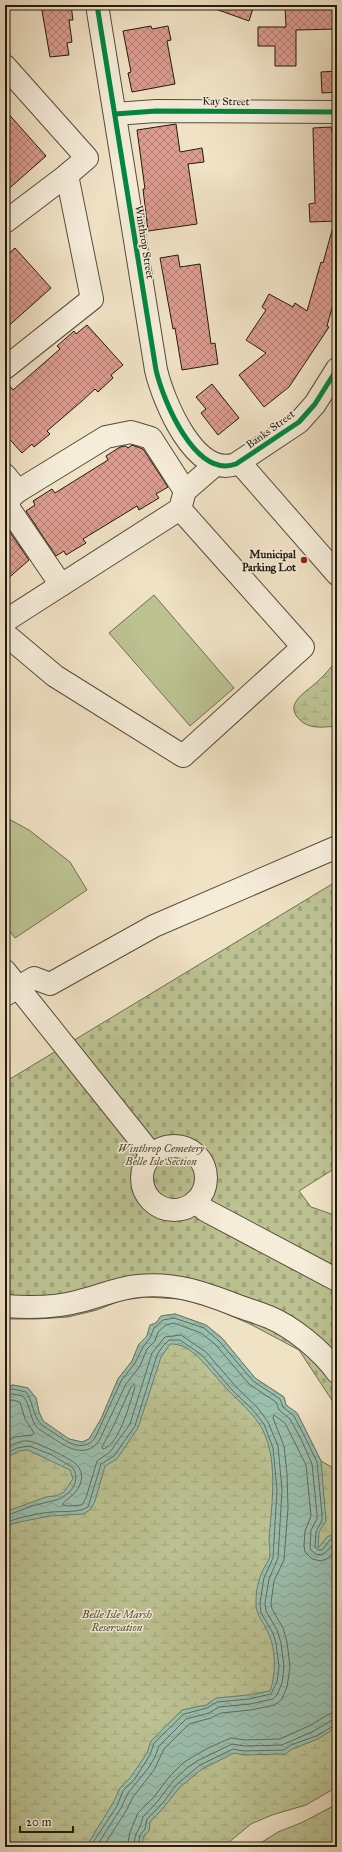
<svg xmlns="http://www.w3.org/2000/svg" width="342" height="1852" font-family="'IM FELL Great Primer',serif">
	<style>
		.green { fill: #bcc292; stroke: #706e50 }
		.wetland { fill: url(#wetland-marsh); stroke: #706e50 }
		.cemetery { fill: url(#cemetery-stones); stroke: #706e50 }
		.water { fill: url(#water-waves); stroke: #6b7d6e }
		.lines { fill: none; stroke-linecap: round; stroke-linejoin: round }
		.shore { stroke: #5f6c5e; stroke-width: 1 }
		.building { fill: url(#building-cross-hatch); stroke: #231a0f }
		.minor-casing { stroke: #564c3c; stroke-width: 24 }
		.minor { stroke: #f5ecd9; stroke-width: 22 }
		.cycleway-casing { stroke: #f5ecd9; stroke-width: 8 }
		.cycleway { stroke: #00873e; stroke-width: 5 }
		.poi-dot { fill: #8f2418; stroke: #f5ecd9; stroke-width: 1.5 }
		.labels { text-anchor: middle; stroke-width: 3; stroke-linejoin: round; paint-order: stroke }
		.street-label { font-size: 11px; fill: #231a0f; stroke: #f5ecd9 }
		.poi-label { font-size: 11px; font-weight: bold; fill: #231a0f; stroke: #f5ecd9; text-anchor: end }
		.park-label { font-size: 11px; font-style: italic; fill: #514c36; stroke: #f5ecd9 }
	</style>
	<defs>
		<pattern id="wetland-marsh" width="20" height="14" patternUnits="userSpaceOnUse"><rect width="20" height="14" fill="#bcc292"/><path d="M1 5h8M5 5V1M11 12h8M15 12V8" fill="none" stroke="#a1a67d"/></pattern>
		<pattern id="cemetery-stones" width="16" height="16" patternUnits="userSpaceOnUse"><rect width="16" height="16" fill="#bcc292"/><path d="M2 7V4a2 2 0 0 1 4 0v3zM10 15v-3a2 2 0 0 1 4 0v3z" fill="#a1a67d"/></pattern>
		<pattern id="water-waves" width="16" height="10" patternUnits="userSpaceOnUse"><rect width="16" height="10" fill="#9bbfae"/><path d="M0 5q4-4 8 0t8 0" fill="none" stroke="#85a494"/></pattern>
		<pattern id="building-cross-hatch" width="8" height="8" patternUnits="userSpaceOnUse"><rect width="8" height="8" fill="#dc9c8f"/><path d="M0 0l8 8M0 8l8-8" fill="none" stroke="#b27e73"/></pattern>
	</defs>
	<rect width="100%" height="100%" fill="#f0e2c5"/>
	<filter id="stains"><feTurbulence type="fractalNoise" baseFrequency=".005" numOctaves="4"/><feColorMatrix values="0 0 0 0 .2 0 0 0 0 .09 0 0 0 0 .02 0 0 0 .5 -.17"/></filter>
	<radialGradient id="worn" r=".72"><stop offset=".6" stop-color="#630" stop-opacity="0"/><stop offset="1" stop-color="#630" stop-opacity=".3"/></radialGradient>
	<g class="green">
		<polygon points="154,595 234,688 190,726 109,633"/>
		<polygon points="5,817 29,830 70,862 87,890 15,938 5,925"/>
	</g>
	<g class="wetland">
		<path d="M337,660V726C324,727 309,730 299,719C283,703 308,691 318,681C325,675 331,667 337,660Z"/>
		<polygon points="175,1314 206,1325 222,1338 255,1378 284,1397 286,1405 297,1413 321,1461 337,1470 337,1787 306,1805 272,1815 251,1824 223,1847 5,1847 5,1387 13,1385 28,1388 36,1398 39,1412 43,1421 69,1439 82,1442 89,1439 101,1419 118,1379 132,1361 139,1344 147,1336 150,1325 156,1323 161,1316"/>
		<polygon points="337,1804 337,1847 254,1847 278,1832 303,1822"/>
	</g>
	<polygon class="cemetery" points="337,881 337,1167 299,1191 311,1207 337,1216 337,1408 299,1350 250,1324 213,1308 180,1299 146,1297 122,1300 97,1310 68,1317 37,1319 5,1319 5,1082"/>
	<path class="water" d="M175,1314L206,1325L222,1338L255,1378L284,1397L286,1405L297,1413L321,1461L326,1521L319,1532L318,1548L327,1537L337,1532V1727L318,1739L292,1749L285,1754L244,1755L234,1753L202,1769L180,1787L165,1806L150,1822L149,1831L144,1836L141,1847H86L113,1803L120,1788L130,1778L147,1753L151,1741L182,1710L206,1705L216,1698L248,1695L270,1691C276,1676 276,1649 269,1635C265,1623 255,1615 256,1602C256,1591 258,1580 263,1570C265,1566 267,1563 269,1559C271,1553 269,1544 269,1538C272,1503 279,1456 260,1425C249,1408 232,1396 219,1380C206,1366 191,1343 170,1344L161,1357L138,1428L117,1459L105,1466L95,1501L91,1509L84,1514L50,1516L14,1523L5,1527V1512L46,1497L56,1496L64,1492L73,1479L70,1470L28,1450L19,1451L5,1458V1387L13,1385L28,1388L36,1398L39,1412L43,1421L69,1439L82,1442L89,1439L101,1419L118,1379L132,1361L139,1344L147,1336L150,1325L156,1323L161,1316Z"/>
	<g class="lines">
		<g class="shore">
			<path d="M134,1385L135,1387C130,1402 120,1444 103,1449L102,1447L114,1425L131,1387Z"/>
			<path d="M5,1390L13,1389L26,1392C33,1402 33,1415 40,1423C44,1427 49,1430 53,1432C65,1441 83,1454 95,1438L121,1381L135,1363L143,1347L150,1338L154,1328L163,1320L174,1318L204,1328L219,1341L253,1381L280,1399L283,1407L294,1416L306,1439L317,1462L322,1514V1520L316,1532L315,1547L318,1550H322L330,1540L337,1537"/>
			<path d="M5,1395L13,1394L23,1396C30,1405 30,1416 35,1425C39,1430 45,1433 50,1436C64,1446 85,1460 99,1441L126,1384L140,1366L147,1349L155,1341L158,1332L166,1325L174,1323L201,1333L215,1344L249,1384L276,1402L279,1410L290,1419L302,1441L312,1464L317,1514V1519L311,1530L310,1549L315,1554L322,1555L337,1542"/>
			<polyline points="5,1401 13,1400 20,1402 25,1419 34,1433 32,1435 15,1437 5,1442"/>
			<path d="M5,1448C13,1445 20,1440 28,1441C35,1441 71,1459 76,1464C80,1468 83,1475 81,1481C78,1495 67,1497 62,1505L69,1506L82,1505L86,1498L97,1461L110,1452L130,1424L152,1353L165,1337L181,1335L206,1352L237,1388L257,1407L268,1422L278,1446L282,1490L278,1558L269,1579L265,1603L266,1611L277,1630L281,1643L284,1667L282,1683L277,1695L273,1699L250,1704L219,1707L209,1713L186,1719L159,1746L155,1757L149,1767L128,1793L121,1808L96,1847"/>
			<path d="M5,1454L17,1448L29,1446L50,1454L72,1467C82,1479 71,1496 56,1500C48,1502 40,1504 32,1506C23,1509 14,1514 5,1515"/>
			<path d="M5,1523C19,1517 36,1514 51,1512C63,1511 78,1513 88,1507L101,1464L114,1456L135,1426L157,1355L162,1347L169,1340H180L202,1355L233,1391L253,1410L264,1424L273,1448L277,1490L273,1558L264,1578L260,1603L261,1613L273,1633L276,1643L279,1667L277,1682L271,1694L249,1699L217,1702L207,1708L184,1714L154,1743L150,1755L134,1780L123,1791L117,1806L90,1847"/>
			<polyline points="103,1847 126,1811 133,1797 154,1770 164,1749 189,1724 211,1718 221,1713 251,1710 275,1705 282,1699 287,1687 290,1667 287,1642 283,1628 272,1609 271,1603 274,1581 284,1560 288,1508 287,1474 284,1446 273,1418 274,1415 285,1423 306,1465 311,1516 305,1531 304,1546 305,1552 312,1559 321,1561 329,1558 337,1549"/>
			<polyline points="127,1847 130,1832 138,1813 154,1797 169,1777 183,1763 194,1756 208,1748 231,1738 245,1740 280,1739 311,1725 329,1714 337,1713"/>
			<polyline points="133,1847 136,1834 140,1827 143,1817 158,1801 173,1781 187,1768 197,1761 232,1744 245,1746 282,1745 314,1731 332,1720 337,1719"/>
			<polyline points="138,1847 140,1835 145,1829 147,1819 162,1804 177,1784 200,1765 233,1749 244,1751 284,1750 291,1745 316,1736 337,1724"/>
		</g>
	</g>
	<g class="building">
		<polygon points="41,5 71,5 73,20 69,20 72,42 67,43 69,55 50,57"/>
		<polygon points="210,5 254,5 249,21 210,7"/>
		<polygon points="285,5 337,5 337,29 296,30 296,66 275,66 275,46 258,46 258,27 286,27"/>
		<polygon points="151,26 152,29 168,26 171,40 167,41 175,84 132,92 128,73 131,72 123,31"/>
		<polygon points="337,71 337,92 322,93 321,72"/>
		<polygon points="5,110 46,156 5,192"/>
		<polygon points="176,124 180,152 202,148 204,162 188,164 197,224 148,231 143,189 145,189 137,130"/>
		<polygon points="331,127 332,132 337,132 337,221 310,222 309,204 315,203 313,128"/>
		<polygon points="333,227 337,228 337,290 327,326 329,327 289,387 264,407 239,375 266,353 246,340 266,310 262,307 269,294 293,307 295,303 307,311 321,262 323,263"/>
		<polygon points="15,248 51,288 5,329 5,257"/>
		<polygon points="178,255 180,267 200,264 211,344 215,343 218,364 182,370 175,328 173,329 160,258"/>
		<polygon points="87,325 123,365 111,375 113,378 98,392 95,389 82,401 47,431 50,434 34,447 32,444 22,453 5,434 5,380 13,390 60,349 57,346 74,331 76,334"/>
		<polygon points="212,384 239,418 218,435 201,413 206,409 196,397"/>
		<polygon points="132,445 143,449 168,487 156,494 159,498 139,510 137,506 83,539 86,543 66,555 64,551 56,556 26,511 35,505 33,501 52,489 55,493 108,460 106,456 120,447 126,446 128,448"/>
		<polygon points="5,525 29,560 5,581"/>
	</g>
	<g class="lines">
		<defs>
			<g id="minor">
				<path d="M97,5L156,370C163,400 195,479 236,464L299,422L315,404L337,369"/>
				<polyline points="5,66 87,158 67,175 5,222"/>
				<polyline points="115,114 156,111 337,112"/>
				<polyline points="5,368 92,299 67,175"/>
				<polyline points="240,463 337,574"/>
				<polyline points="5,475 18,491"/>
				<polyline points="61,585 8,507 10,498 18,491 106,437 131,432 151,438 185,491"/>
				<polyline points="5,621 180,509 185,491 215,465"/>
				<polyline points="5,634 55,676 183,756 303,647 180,509"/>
				<polyline points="5,971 152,1155"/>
				<polyline points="5,995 34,978 50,984 154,926 337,847"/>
				<circle cx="174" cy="1178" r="32"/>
				<polyline points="196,1201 205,1210 337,1280"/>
				<path d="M5,1306C30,1308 56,1308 80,1301C100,1296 118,1288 138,1286C175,1282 205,1293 238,1306C249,1310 259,1313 269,1317C293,1327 322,1351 337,1372"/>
			</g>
		</defs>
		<use href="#minor" class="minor-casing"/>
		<use href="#minor" class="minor"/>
		<defs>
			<g id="cycleway">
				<path d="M97,5L156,370C163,400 195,479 236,464L299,422L315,404L337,369"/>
				<polyline points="115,114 156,111 337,112"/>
			</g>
		</defs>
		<use href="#cycleway" class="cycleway-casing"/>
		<use href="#cycleway" class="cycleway"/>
	</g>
	<circle class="poi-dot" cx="304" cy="560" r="4"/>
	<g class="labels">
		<g class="street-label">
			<text transform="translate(226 101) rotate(1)" y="4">Kay Street</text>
			<text transform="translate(145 242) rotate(81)" y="4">Winthrop Street</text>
			<text transform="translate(270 429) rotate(-36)" y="4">Banks Street</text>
		</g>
		<g class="poi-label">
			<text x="296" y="558">Municipal<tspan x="296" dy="13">Parking Lot</tspan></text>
		</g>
		<g class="park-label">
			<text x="161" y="1152">Winthrop Cemetery<tspan x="161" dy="13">Belle Isle Section</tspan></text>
			<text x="117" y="1618">Belle Isle Marsh<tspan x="117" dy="13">Reservation</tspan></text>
		</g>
	</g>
	<rect width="342" height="1852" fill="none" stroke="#f0e2c5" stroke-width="20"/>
	<rect x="6" y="6" width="330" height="1840" fill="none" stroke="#231a0f" stroke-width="2"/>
	<rect x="10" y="10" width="322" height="1832" fill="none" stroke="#231a0f"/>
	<path d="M20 1826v6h53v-6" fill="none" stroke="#231a0f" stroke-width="2"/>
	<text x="26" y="1826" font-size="12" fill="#231a0f" stroke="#f5ecd9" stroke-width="3" paint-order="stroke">20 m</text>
	<rect width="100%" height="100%" filter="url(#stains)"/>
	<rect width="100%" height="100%" fill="url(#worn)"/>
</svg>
